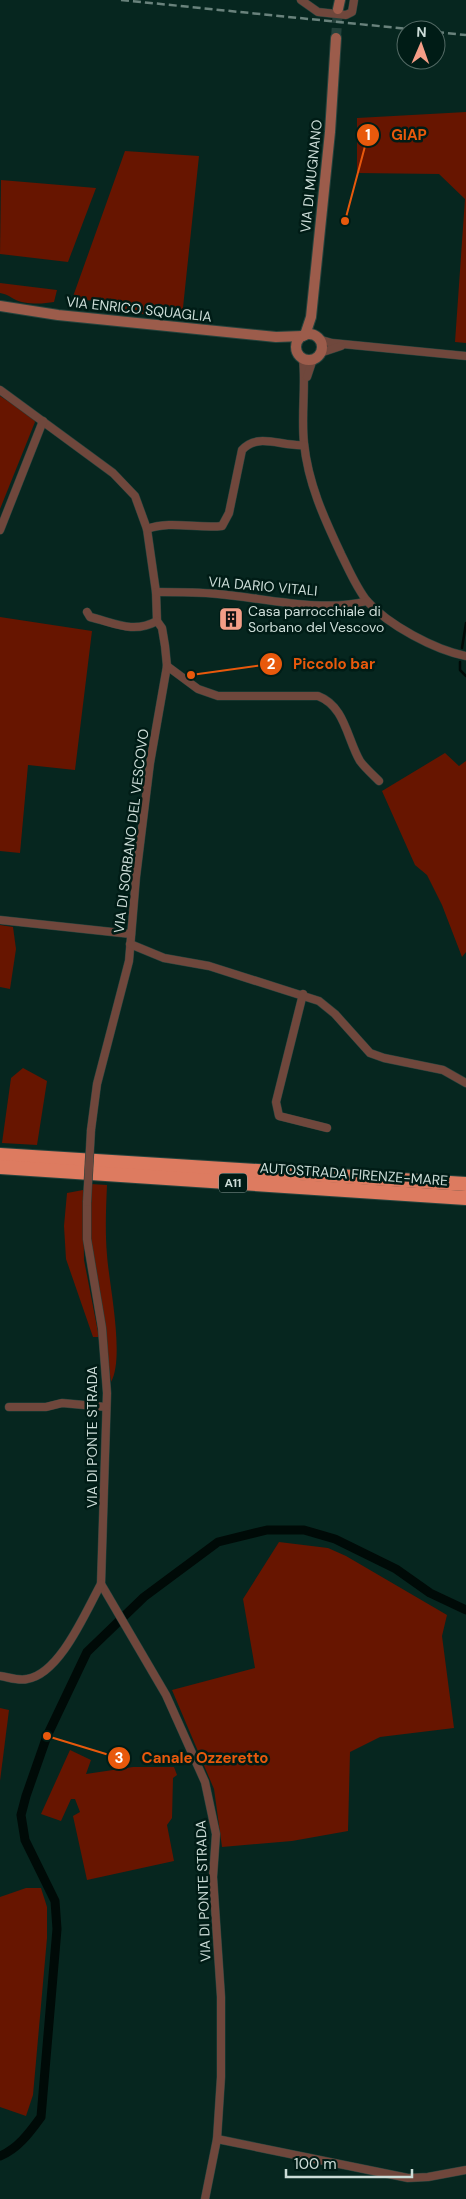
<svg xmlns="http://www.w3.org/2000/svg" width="466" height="2199" font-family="'DM Sans',sans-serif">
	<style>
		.green { fill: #671500 }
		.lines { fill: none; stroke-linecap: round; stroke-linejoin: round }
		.stream { stroke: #000a07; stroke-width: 2.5 }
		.canal { stroke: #000a07; stroke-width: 9 }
		.secondary-tunnel { stroke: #24413b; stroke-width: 10; stroke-dasharray: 10 5; stroke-linecap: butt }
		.street-casing { stroke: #26433d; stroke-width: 9 }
		.secondary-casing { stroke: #26433d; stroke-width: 12 }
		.highway-casing { stroke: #26433d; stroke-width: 16 }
		.street { stroke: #6f473c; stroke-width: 8 }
		.secondary { stroke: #9c5c4b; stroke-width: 10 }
		.highway { stroke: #dd7b60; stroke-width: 14 }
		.rail { stroke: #69827c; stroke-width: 2.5; stroke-dasharray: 8 4; stroke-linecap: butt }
		.street-bridge-casing { stroke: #26433d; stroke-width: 9; stroke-linecap: butt }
		.street-bridge { stroke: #6f473c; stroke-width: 8 }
		.labels { text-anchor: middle; stroke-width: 5; stroke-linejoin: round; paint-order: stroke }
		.shield { fill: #001c16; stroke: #8fa39e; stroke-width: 1 }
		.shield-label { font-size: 12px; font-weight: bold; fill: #ccddd8 }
		.street-label { font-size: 14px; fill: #ccddd8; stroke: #001c16 }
		.poi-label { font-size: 14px; fill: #ccddd8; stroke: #001c16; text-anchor: start }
		.leader { fill: none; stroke: #e8590c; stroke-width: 2 }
		.callout-dot { fill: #e8590c; stroke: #001c16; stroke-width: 2 }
		.mark-label { font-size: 15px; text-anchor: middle; font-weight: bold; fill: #fff }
		.callout-label { font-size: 15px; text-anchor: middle; font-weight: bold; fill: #e8590c; stroke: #001c16; stroke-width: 5; stroke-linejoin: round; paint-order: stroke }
	</style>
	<rect width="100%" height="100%" fill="#06261f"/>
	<g class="green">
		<polygon points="466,112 466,343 455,342 465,199 439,174 357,173 357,118"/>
		<polygon points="125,151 199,156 182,317 115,312 100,301 82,300 70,305"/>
		<polygon points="1,180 96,188 68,262 0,254"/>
		<path d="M0,283L57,290L54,302C43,304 25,305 14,299C9,296 6,294 0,293Z"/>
		<polygon points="0,396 33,417 35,422 0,509"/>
		<polygon points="0,617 92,631 75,770 28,765 20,853 0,851"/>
		<polygon points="445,753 459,766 466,761 466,952 462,957 442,905 427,875 415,865 382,791"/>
		<polygon points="0,925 13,927 16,949 10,989 0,987"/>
		<polygon points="23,1068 47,1081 37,1145 2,1143 11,1078"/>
		<path d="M91,1184L107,1185C106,1208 105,1231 107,1255C109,1284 125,1357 111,1382L100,1303L89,1247Z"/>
		<polygon points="83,1190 84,1260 99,1337 93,1337 66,1259 64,1226 67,1193"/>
		<polygon points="279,1542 328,1548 346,1556 447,1615 442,1636 454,1728 380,1737 350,1752 348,1831 292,1841 222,1847 214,1789 172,1690 255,1668 243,1599"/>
		<polygon points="0,1708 9,1710 0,1781"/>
		<polygon points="70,1750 91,1760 86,1774 133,1767 174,1767 177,1775 173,1778 172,1818 167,1825 174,1861 87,1880 73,1816 80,1812 75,1799 71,1799 61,1821 41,1814"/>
		<polygon points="26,1888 41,1888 47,1907 47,1938 33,2095 26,2116 0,2107 0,1897"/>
	</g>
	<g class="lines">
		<g class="stream">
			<polyline points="462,648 466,623"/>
			<polyline points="460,662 460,670 466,676"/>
		</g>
		<path class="canal" d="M0,2156C18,2149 30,2132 41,2117L57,1929L55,1901L25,1840L21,1815L26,1796L47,1736L87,1652L144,1597L218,1542L267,1530H304L335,1539L396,1569L430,1593L466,1610"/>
		<polyline class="secondary-tunnel" points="336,38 338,9"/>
		<defs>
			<g id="street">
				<polyline points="301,0 318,12 346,15 352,12 354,0"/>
				<polyline points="318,339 332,343 466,356"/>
				<polyline points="320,353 341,346"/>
				<path d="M303,359C306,387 301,415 304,443C308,483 324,518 341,554C349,570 356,587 367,601C388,625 435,650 466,656"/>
				<polyline points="307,377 313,359"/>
				<polyline points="0,390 113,473 135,496 147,529 156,592 157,621 162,628 165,646 167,666 150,763 136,877 129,961 97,1084 91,1130"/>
				<path d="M147,529C170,520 198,529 222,526L229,513L242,450C258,432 282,447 304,445"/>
				<polyline points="0,530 43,421"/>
				<path d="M156,592C177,592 197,592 218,594C264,598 323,613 367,601"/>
				<path d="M87,612L90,617C115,623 133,634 157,621"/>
				<path d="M167,666L198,689L218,696H318C345,706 347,739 360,761C365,768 373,775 379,781"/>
				<polyline points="0,920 131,934"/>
				<polyline points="130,944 164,958 209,966 319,1001 335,1014 370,1053 384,1058 443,1070 466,1083"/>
				<polyline points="303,994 276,1102 279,1116 327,1128"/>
				<polyline points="87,1202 87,1239 102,1328 107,1393 101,1584 166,1695 205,1782 216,1834 213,1877 221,1997 221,2077 217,2139 205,2199"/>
				<polyline points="9,1407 46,1407 62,1403 106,1407"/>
				<path d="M0,1676C8,1677 18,1681 27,1679C60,1674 86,1611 101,1584"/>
				<polyline points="217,2139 408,2178 428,2177 466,2170"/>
			</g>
			<g id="secondary">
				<polyline points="338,9 340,0"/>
				<polyline points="0,306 58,315 276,337 303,336"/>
				<circle cx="309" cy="347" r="13"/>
				<polyline points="305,335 311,317 330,132 336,38"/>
			</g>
			<g id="highway">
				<polyline points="0,1155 466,1184"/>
				<polyline points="0,1167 466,1198"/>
			</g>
		</defs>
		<use href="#street" class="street-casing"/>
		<use href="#secondary" class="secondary-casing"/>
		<use href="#highway" class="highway-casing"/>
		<use href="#street" class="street"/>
		<use href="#secondary" class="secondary"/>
		<use href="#highway" class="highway"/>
		<g class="rail">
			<polyline points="121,0 418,30"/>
			<polyline points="436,32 466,35"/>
		</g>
		<defs>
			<polyline id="street-bridge" points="87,1202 91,1130"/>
		</defs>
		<use href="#street-bridge" class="street-bridge-casing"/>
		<use href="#street-bridge" class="street-bridge"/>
	</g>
	<defs>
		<symbol id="building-square" viewBox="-11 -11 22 22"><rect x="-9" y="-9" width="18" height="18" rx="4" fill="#f49e87" stroke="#001c16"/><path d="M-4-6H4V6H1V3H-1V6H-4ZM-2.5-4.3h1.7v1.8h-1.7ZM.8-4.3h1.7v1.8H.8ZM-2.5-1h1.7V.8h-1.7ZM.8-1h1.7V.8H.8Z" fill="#111"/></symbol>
	</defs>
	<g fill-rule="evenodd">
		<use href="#building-square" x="217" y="605" width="28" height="28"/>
	</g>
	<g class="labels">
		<rect class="shield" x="219" y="1173.5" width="28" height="19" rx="4"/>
		<g class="shield-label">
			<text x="233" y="1187">A11</text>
		</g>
		<g class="street-label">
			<text transform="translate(311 176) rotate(-84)" y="5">VIA DI MUGNANO</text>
			<text transform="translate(139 309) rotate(6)" y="5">VIA ENRICO SQUAGLIA</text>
			<text transform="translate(263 586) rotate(5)" y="5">VIA DARIO VITALI</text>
			<text transform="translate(131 831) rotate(-83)" y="5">VIA DI SORBANO DEL VESCOVO</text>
			<text transform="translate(354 1174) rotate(4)" y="5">AUTOSTRADA FIRENZE-MARE</text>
			<text transform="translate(92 1437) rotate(-90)" y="5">VIA DI PONTE STRADA</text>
			<text transform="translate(203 1891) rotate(-92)" y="5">VIA DI PONTE STRADA</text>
		</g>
		<g class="poi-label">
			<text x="248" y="616">Casa parrocchiale di<tspan x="248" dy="16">Sorbano del Vescovo</tspan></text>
		</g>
	</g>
	<path class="leader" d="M345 221L368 135M191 675L271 664M47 1736L119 1758"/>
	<g class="callout-dot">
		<circle cx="345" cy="221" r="5"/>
		<circle cx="191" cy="675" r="5"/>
		<circle cx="47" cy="1736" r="5"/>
		<circle cx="368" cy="135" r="12"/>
		<circle cx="271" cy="664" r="12"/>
		<circle cx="119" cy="1758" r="12"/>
	</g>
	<g class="mark-label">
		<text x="368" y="140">1</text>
		<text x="271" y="669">2</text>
		<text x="119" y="1763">3</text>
	</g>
	<g class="callout-label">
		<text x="409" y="140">GIAP</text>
		<text x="334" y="669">Piccolo bar</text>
		<text x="205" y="1763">Canale Ozzeretto</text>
	</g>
	<g transform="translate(421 45) rotate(2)"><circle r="24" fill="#001c16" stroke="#526964"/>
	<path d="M0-4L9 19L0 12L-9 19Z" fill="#f49e87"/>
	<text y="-8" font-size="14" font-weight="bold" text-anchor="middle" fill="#ccddd8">N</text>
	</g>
	<path d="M286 2169v8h126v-8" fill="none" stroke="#ccddd8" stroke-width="2.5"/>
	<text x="294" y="2169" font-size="15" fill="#ccddd8" stroke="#001c16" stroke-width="4" paint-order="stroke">100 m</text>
</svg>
